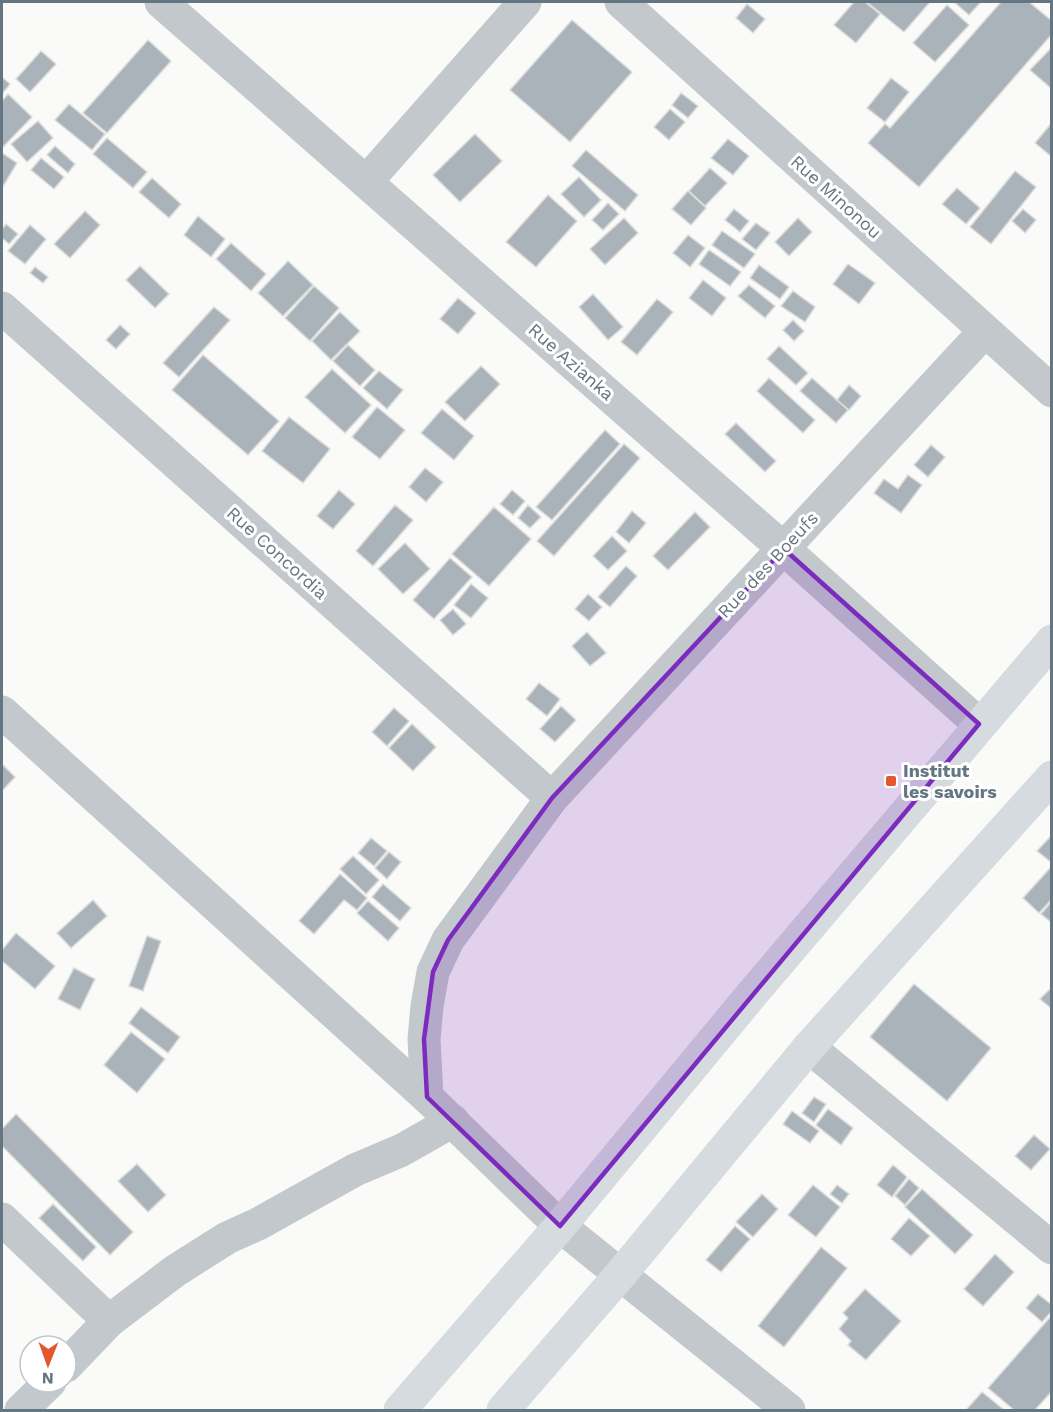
<svg xmlns="http://www.w3.org/2000/svg" width="1053" height="1412" font-family="'Work Sans',sans-serif">
	<style>
		.building { fill: #aab3b9; stroke: #dcdcda; stroke-width: 1.5 }
		.lines { fill: none; stroke-linecap: round; stroke-linejoin: round }
		.minor { stroke: #c3c8cc; stroke-width: 33 }
		.major { stroke: #d6dbdf; stroke-width: 33 }
		.marked { fill: #7b2cbf; fill-opacity: 0.2; stroke: #7b2cbf; stroke-width: 4.5; stroke-linejoin: round }
		.poi-dot { fill: #e4572e; stroke: #fff; stroke-width: 2 }
		.labels { text-anchor: middle; stroke-width: 6; stroke-linejoin: round; paint-order: stroke }
		.street-label { font-size: 18px; fill: #657683; stroke: #fff }
		.poi-label { font-size: 18px; font-weight: bold; fill: #657683; stroke: #fff; text-anchor: start }
	</style>
	<rect width="100%" height="100%" fill="#fafaf8"/>
	<g class="building">
		<polygon points="854,2 865,2 880,14 856,43 834,25"/>
		<polygon points="867,2 930,2 904,32"/>
		<polygon points="954,2 981,2 969,15"/>
		<polygon points="1001,2 1029,2 1052,21 1052,34 919,187 868,143 885,124 890,128"/>
		<polygon points="747,4 765,19 753,33 736,18"/>
		<polygon points="947,5 969,25 935,62 913,43"/>
		<polygon points="572,20 632,72 570,142 510,90"/>
		<polygon points="148,40 171,61 107,133 83,113"/>
		<polygon points="1052,47 1052,89 1030,70"/>
		<polygon points="41,51 56,64 30,92 16,79"/>
		<polygon points="2,77 10,84 2,94"/>
		<polygon points="891,78 909,92 885,122 867,108"/>
		<polygon points="681,93 698,106 688,118 672,105"/>
		<polygon points="8,94 32,117 3,147 2,145 2,101"/>
		<polygon points="69,104 105,134 92,150 55,120"/>
		<polygon points="670,109 685,122 669,140 654,127"/>
		<polygon points="38,121 53,138 27,162 11,144"/>
		<polygon points="1050,125 1052,126 1052,157 1035,143"/>
		<polygon points="475,134 502,161 460,202 433,175"/>
		<polygon points="107,138 147,172 133,188 93,154"/>
		<polygon points="728,139 749,156 733,175 711,158"/>
		<polygon points="55,146 75,164 68,173 47,155"/>
		<polygon points="586,150 638,195 625,211 572,166"/>
		<polygon points="2,153 17,163 2,188"/>
		<polygon points="41,158 64,177 54,189 31,170"/>
		<polygon points="710,168 727,183 705,206 689,191"/>
		<polygon points="1015,171 1036,187 991,244 970,227"/>
		<polygon points="579,177 601,200 584,217 561,194"/>
		<polygon points="152,178 181,204 169,218 139,192"/>
		<polygon points="957,188 980,208 966,224 942,204"/>
		<polygon points="688,191 706,208 691,225 672,209"/>
		<polygon points="548,195 577,221 536,267 506,242"/>
		<polygon points="608,203 619,214 603,230 592,220"/>
		<polygon points="734,209 749,221 740,232 725,220"/>
		<polygon points="1023,209 1036,220 1025,233 1012,221"/>
		<polygon points="85,211 100,225 70,258 54,244"/>
		<polygon points="198,216 225,239 211,257 184,235"/>
		<polygon points="624,218 638,233 605,265 590,249"/>
		<polygon points="798,218 812,232 789,256 775,242"/>
		<polygon points="756,223 770,233 756,250 742,239"/>
		<polygon points="6,224 18,234 9,244 2,238 2,229"/>
		<polygon points="30,225 46,239 25,264 8,251"/>
		<polygon points="722,231 755,254 744,268 712,245"/>
		<polygon points="688,235 705,248 690,267 673,253"/>
		<polygon points="231,243 266,274 251,291 216,259"/>
		<polygon points="709,250 741,272 730,286 699,264"/>
		<polygon points="288,261 313,285 283,316 258,293"/>
		<polygon points="848,264 875,283 859,304 833,284"/>
		<polygon points="759,265 789,287 780,299 750,278"/>
		<polygon points="140,266 169,294 155,308 126,280"/>
		<polygon points="35,267 48,277 43,283 30,273"/>
		<polygon points="703,280 726,298 712,316 689,298"/>
		<polygon points="749,285 775,306 765,318 738,296"/>
		<polygon points="314,286 339,308 310,341 285,318"/>
		<polygon points="793,291 815,307 805,322 781,306"/>
		<polygon points="593,294 623,327 608,340 579,307"/>
		<polygon points="458,298 476,313 458,334 440,319"/>
		<polygon points="657,299 673,312 637,355 621,342"/>
		<polygon points="214,307 230,320 179,377 163,363"/>
		<polygon points="340,312 360,331 331,360 312,341"/>
		<polygon points="793,320 804,331 794,341 783,330"/>
		<polygon points="120,325 130,334 116,349 106,340"/>
		<polygon points="348,345 375,370 360,386 333,361"/>
		<polygon points="779,346 808,373 796,385 767,359"/>
		<polygon points="203,355 279,421 248,455 172,390"/>
		<polygon points="481,366 500,384 465,421 445,402"/>
		<polygon points="332,369 371,405 345,433 305,397"/>
		<polygon points="379,371 403,390 387,409 363,388"/>
		<polygon points="769,378 815,420 803,433 757,391"/>
		<polygon points="812,378 848,410 836,423 800,391"/>
		<polygon points="849,385 861,396 849,410 837,400"/>
		<polygon points="377,407 405,430 380,459 352,437"/>
		<polygon points="442,409 474,436 454,460 421,433"/>
		<polygon points="289,417 330,449 303,483 262,451"/>
		<polygon points="736,423 776,461 765,472 725,434"/>
		<polygon points="605,430 620,444 552,520 536,507"/>
		<polygon points="624,444 640,458 554,556 537,541"/>
		<polygon points="931,445 945,457 928,477 914,465"/>
		<polygon points="425,468 443,482 426,502 409,487"/>
		<polygon points="908,475 922,485 901,513 874,493 884,479 898,489"/>
		<polygon points="339,490 355,504 333,529 317,516"/>
		<polygon points="512,490 525,501 513,515 500,504"/>
		<polygon points="395,505 413,520 373,566 356,551"/>
		<polygon points="528,505 541,517 530,528 518,518"/>
		<polygon points="494,507 531,539 489,586 452,554"/>
		<polygon points="632,511 646,523 629,543 616,532"/>
		<polygon points="695,512 710,527 668,570 653,556"/>
		<polygon points="612,536 627,551 608,570 593,556"/>
		<polygon points="405,543 430,569 403,594 378,569"/>
		<polygon points="450,558 472,577 434,619 413,600"/>
		<polygon points="626,566 637,576 610,607 598,597"/>
		<polygon points="471,584 488,598 471,618 454,605"/>
		<polygon points="588,594 602,607 589,621 575,609"/>
		<polygon points="453,609 466,624 453,635 440,620"/>
		<polygon points="587,632 606,653 590,666 572,646"/>
		<polygon points="539,683 560,699 547,716 526,699"/>
		<polygon points="561,706 576,720 555,742 540,729"/>
		<polygon points="394,708 409,721 387,746 372,732"/>
		<polygon points="412,724 436,747 413,771 389,748"/>
		<polygon points="2,764 15,777 2,791"/>
		<polygon points="1050,837 1052,838 1052,863 1037,851"/>
		<polygon points="371,838 387,851 374,866 358,853"/>
		<polygon points="389,852 401,862 387,879 375,868"/>
		<polygon points="353,856 379,880 366,894 340,869"/>
		<polygon points="1052,866 1052,899 1039,913 1023,898"/>
		<polygon points="340,874 367,898 357,910 344,900 314,934 299,921"/>
		<polygon points="383,884 411,908 400,921 372,897"/>
		<polygon points="93,900 107,916 71,948 57,933"/>
		<polygon points="368,901 399,928 388,941 357,913"/>
		<polygon points="1052,901 1052,923 1041,914"/>
		<polygon points="16,933 55,966 35,989 2,961 2,950"/>
		<polygon points="147,936 161,941 143,991 129,986"/>
		<polygon points="74,968 95,979 80,1010 58,999"/>
		<polygon points="914,984 991,1048 947,1101 870,1037"/>
		<polygon points="1052,987 1052,1009 1040,999"/>
		<polygon points="141,1007 180,1037 168,1053 129,1023"/>
		<polygon points="131,1032 165,1059 137,1093 104,1065"/>
		<polygon points="814,1097 826,1104 814,1122 802,1113"/>
		<polygon points="828,1109 853,1128 841,1145 816,1125"/>
		<polygon points="792,1111 819,1131 810,1143 783,1124"/>
		<polygon points="16,1114 133,1232 110,1255 2,1146 2,1129"/>
		<polygon points="1034,1135 1050,1149 1031,1170 1015,1156"/>
		<polygon points="137,1164 166,1195 148,1212 118,1181"/>
		<polygon points="893,1165 907,1177 892,1197 877,1185"/>
		<polygon points="909,1179 919,1188 905,1205 895,1196"/>
		<polygon points="813,1185 840,1207 816,1237 788,1215"/>
		<polygon points="837,1185 849,1194 842,1203 830,1194"/>
		<polygon points="922,1189 973,1235 955,1254 905,1207"/>
		<polygon points="762,1194 778,1209 753,1237 736,1222"/>
		<polygon points="53,1204 96,1247 83,1261 39,1218"/>
		<polygon points="909,1218 930,1236 911,1256 891,1239"/>
		<polygon points="735,1226 750,1239 721,1272 706,1260"/>
		<polygon points="821,1247 847,1268 784,1347 758,1326"/>
		<polygon points="995,1254 1014,1272 983,1306 964,1289"/>
		<polygon points="865,1289 901,1321 866,1360 848,1345 851,1341 839,1329 848,1318 843,1313"/>
		<polygon points="1038,1294 1052,1305 1052,1311 1042,1322 1026,1308"/>
		<polygon points="1052,1315 1052,1391 1035,1410 1014,1410 988,1388"/>
		<polygon points="982,1392 1003,1409 1001,1410 966,1410"/>
	</g>
	<g class="lines">
		<g class="minor">
			<polyline points="161,2 784,549 979,724"/>
			<polyline points="621,2 1052,391"/>
			<polyline points="366,182 525,2"/>
			<polyline points="2,308 552,798"/>
			<polyline points="2,712 427,1097 560,1226 789,1410"/>
			<polyline points="809,1047 1052,1248"/>
			<polyline points="427,1097 424,1039 427,1006 433,972 448,940 552,798 984,332"/>
			<polyline points="2,1219 109,1321"/>
			<polyline points="66,1366 109,1321 175,1271 227,1238 258,1224 355,1170 402,1150 453,1121"/>
			<polyline points="21,1410 50,1382"/>
		</g>
		<g class="major">
			<polyline points="400,1410 560,1226 752,994 1052,641"/>
			<polyline points="503,1410 620,1275 809,1047 1052,777"/>
		</g>
	</g>
	<path class="marked" d="M784,549L979,724L560,1226L427,1097L424,1039L433,972L448,940L552,798Z"/>
	<rect class="poi-dot" x="885" y="775" width="12" height="12" rx="3"/>
	<g class="labels">
		<g class="street-label">
			<text transform="translate(836 197) rotate(42)" y="6">Rue Minonou</text>
			<text transform="translate(571 362) rotate(41)" y="6">Rue Azianka</text>
			<text transform="translate(277 553) rotate(42)" y="6">Rue Concordia</text>
			<text transform="translate(768 565) rotate(-47)" y="6">Rue des Boeufs</text>
		</g>
		<g class="poi-label">
			<text x="903" y="777">Institut<tspan x="903" dy="21">les savoirs</tspan></text>
		</g>
	</g>
	<rect width="1053" height="1412" fill="none" stroke="#657683" stroke-width="6"/>
	<g transform="translate(48 1364) rotate(181)"><circle r="28" fill="#ffffff" stroke="#c1c8cd" stroke-width="1.5"/>
	<path d="M0-4.5L10 22L0 15L-10 22Z" fill="#e4572e"/>
	<text y="-9" font-size="16" font-weight="bold" text-anchor="middle" fill="#657683">N</text>
	</g>
</svg>
